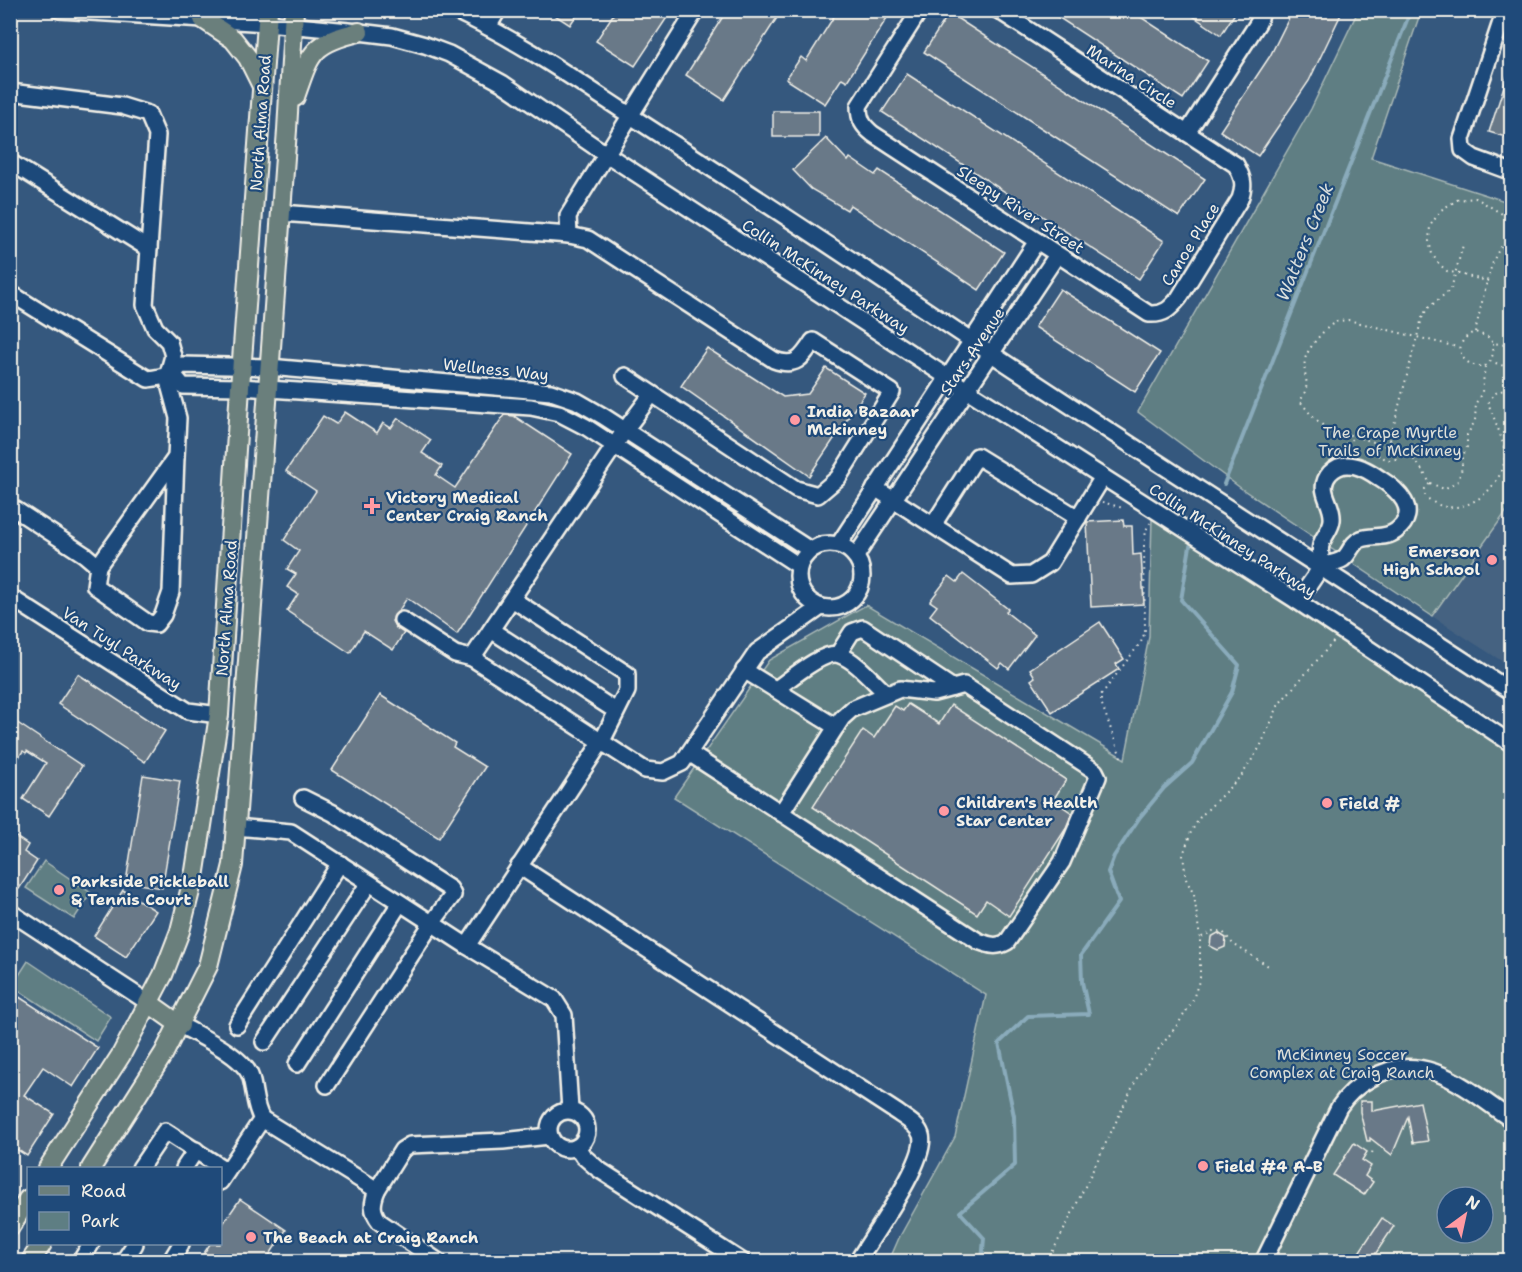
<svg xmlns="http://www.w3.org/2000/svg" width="1522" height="1272" font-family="'Shantell Sans',sans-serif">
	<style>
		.built { fill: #456281 }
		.green { fill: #5e7e83; stroke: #a9b8b6; stroke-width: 1.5; fill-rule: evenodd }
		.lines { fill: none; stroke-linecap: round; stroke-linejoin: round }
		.stream { stroke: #8aabbb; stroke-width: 4 }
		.building { fill: #697988; stroke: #f4f1e8; stroke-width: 1.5 }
		.minor-casing { stroke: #f4f1e8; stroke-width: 20 }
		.major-casing { stroke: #f4f1e8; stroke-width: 22 }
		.path { stroke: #f4f1e8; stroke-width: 2; stroke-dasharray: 1.5 4.5; stroke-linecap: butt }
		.minor { stroke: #1f4a7a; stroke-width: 15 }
		.major { stroke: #6b7f7c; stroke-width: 18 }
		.poi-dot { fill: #ff9aa2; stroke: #1f4a7a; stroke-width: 2 }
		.labels { text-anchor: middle; stroke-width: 4.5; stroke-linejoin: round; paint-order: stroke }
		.street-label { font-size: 16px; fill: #f4f1e8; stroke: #1f4a7a }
		.poi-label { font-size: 16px; font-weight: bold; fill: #f4f1e8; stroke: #1f4a7a; text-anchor: start }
		.park-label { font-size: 16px; fill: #dee0d9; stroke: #1f4a7a }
		.water-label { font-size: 18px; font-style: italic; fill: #dadfdd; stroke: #1f4a7a }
	</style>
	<rect width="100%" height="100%" fill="#35587e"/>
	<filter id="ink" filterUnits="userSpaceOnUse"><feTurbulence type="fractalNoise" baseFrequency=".0167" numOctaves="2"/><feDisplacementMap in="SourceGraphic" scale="12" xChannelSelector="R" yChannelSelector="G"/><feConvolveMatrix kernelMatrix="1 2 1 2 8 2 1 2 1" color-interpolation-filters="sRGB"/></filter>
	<g filter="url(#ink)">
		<polygon class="built" points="1511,505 1511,667 1432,616"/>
		<g class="green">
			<polygon points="1358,11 1421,11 1371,158 1511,203 1511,505 1432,616 1242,489 1138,412 1311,109"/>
			<path d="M1152,517L1331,632L1511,752V1261H889L899,1238L955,1137L986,995L674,797L769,660L866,605L1125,759L1149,637ZM1447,1197H1483V1233H1447Z"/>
			<polygon points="44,861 91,893 74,919 26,888"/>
			<polygon points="28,961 111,1017 96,1041 12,986"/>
		</g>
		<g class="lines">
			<g class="stream">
				<polyline points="1224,484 1411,10"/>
				<polyline points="982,1262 984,1238 960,1212 1015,1165 1014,1116 999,1043 1028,1016 1089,1014 1082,982 1081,955 1119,902 1108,872 1114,856 1140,817 1164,788 1192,763 1232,692 1239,665 1181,600 1190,546"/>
			</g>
		</g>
		<g class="building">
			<polygon points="547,10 580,10 570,25"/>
			<polygon points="616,10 672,10 635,66 596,41"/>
			<polygon points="727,10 782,10 724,100 686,75"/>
			<polygon points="838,10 892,10 847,81 842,78 825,104 786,79 801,57 806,61"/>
			<polygon points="1047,10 1130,10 1208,61 1183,99"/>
			<polygon points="1184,10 1237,10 1221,35"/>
			<polygon points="1293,10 1343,10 1309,81 1258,156 1220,131 1270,56"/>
			<polygon points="949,13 1205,179 1179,217 924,52"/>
			<polygon points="1509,71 1512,72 1512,139 1489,132"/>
			<polygon points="907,74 1164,241 1139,279 882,112"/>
			<rect x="773" y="111" width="46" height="26"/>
			<polygon points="826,138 848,161 850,158 875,175 879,170 1004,252 979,290 850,205 847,210 811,189 793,170"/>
			<polygon points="1060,289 1160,353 1135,392 1035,327"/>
			<polygon points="707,348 783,397 808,394 826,368 865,393 809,476 681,386"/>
			<polygon points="345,412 377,433 383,423 391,428 398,418 431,440 422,453 442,466 436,475 455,488 504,415 514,416 572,454 457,634 407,598 392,621 396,628 404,633 393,650 364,631 350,653 287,611 298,594 287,587 296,574 287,569 299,551 284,540 316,491 286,471 323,416 336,424"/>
			<polygon points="1123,520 1124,526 1132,526 1133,555 1141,554 1144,604 1091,607 1087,522"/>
			<polygon points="963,574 1008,609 1006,612 1035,635 1009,669 1002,663 998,668 930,615 937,606 930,601 949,576 957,582"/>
			<polygon points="1100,622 1124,659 1116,664 1119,669 1052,712 1031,680 1035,677 1030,669"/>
			<polygon points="78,674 165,731 145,762 58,704"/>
			<polygon points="380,695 455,743 453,747 485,767 439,838 332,770"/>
			<polygon points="908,704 939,724 951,705 1066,780 1053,800 1072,813 1065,830 1009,916 986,900 977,914 813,807 863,730 874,738 895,706 903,711"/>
			<polygon points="10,718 82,766 49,816 23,799 46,763 27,751 26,753 23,751 10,770"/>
			<polygon points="143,775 180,781 162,888 126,882"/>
			<polygon points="10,833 28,845 24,852 37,861 19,889 10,883"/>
			<polygon points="123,890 156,911 126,957 94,936"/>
			<polygon points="1218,933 1226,938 1225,947 1218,950 1210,946 1211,937"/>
			<polygon points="10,991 98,1048 73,1087 43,1067 24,1095 54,1114 27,1156 10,1145"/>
			<polygon points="1360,1101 1372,1101 1372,1111 1420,1102 1428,1141 1413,1143 1408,1117 1392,1155 1370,1138 1370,1141 1367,1141 1360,1112"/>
			<polygon points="1354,1143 1367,1152 1362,1160 1371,1166 1365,1176 1373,1182 1364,1195 1333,1175"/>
			<polygon points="240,1199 286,1230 265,1262 198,1262 210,1244 220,1244 220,1228"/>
			<polygon points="1382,1218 1394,1226 1370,1262 1363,1262 1356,1257"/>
		</g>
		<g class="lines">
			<defs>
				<g id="minor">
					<polyline points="59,10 267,23 359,32 392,36 425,45 449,54 502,83 594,146 967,390 1297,601 1512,744"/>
					<path d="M453,10C519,40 577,81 637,120C733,182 829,244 923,308C1117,439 1316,563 1512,692"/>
					<path d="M920,10L859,106C859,120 863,126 873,134L1149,314C1164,315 1170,309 1179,298L1240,199C1245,185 1243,178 1236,165L998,10"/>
					<polyline points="1505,10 1462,139 1463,150 1474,158 1512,172"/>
					<polyline points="488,27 498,10"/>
					<polyline points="10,92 122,106 148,114 157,135 145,305 155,328 169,342 173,356 167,377 178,418 176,457 98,566 85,555 10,506"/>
					<polyline points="1187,133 1258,23 1263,10"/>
					<polyline points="10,162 149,249"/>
					<path d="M281,213L569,235L588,239L774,360C796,368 802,358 813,341L892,392L838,478L818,495L796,489L625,376"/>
					<polyline points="569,235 568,216 696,10"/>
					<path d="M10,293L148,379C163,377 171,376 182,365L269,367L551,392L577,401L603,416L810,550"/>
					<polyline points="173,374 183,386 240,387 531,407 559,413 586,427 799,566"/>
					<polyline points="875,488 1012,576 1031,575 1050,563 1103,477"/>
					<polyline points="933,525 977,456 1078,518"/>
					<circle cx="830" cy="576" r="32"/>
					<polyline points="839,544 1037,241"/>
					<polyline points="856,556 1057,255"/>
					<polyline points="98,566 95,586 148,623 156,624 163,615 171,592 176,457"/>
					<polyline points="10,597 188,711 219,715"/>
					<path d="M1297,601C1304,591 1315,579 1320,567C1323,561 1319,552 1321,545C1323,536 1331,530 1332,520C1334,503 1315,490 1330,473C1345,457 1365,468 1379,478C1397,489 1422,511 1396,531C1386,539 1372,535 1361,539C1351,543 1350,554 1343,559C1337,563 1327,564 1321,566"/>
					<polyline points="402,620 455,654 472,658 645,770 663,772 682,763 757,652 821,607"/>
					<polyline points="491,630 616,711"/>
					<polyline points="838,654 852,632 863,628 953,688"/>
					<polyline points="472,658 625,430 652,394"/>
					<path d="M776,689C789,680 825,649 840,655C858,662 873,682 887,694"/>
					<path d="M689,753L978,941C989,945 996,948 1007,942L1062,862L1098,777L1095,771L964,685L934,693L900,689L852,709L842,718L836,727L744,670"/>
					<polyline points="303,798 333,813 450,889 453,895 432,923 327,1085"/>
					<polyline points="781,813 836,727"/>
					<polyline points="236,827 291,832 467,946 554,999 564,1015 570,1110"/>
					<path d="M519,866L898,1113C906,1119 918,1125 921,1135C929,1159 871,1238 857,1262"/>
					<polyline points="10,912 149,1003"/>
					<polyline points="467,946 602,741 627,691 627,674 512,599"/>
					<path d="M180,1025C199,1036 245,1056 251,1078C255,1092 254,1106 262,1119L377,1190C372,1203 371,1211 380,1222L439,1262"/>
					<polyline points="237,1025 340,863"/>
					<polyline points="264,1042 369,883"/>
					<polyline points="297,1064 400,903"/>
					<circle cx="568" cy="1130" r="19"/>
					<polyline points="577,1147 583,1156 598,1169 743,1262"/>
					<polyline points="140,1168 165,1131 227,1171"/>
					<polyline points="184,1168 196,1150"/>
					<polyline points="220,1182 262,1119"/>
					<polyline points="377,1190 402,1150 410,1145 503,1141 549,1136"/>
					<polyline points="80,1262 91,1244"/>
					<polyline points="123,1262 135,1244"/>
					<polyline points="170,1262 181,1244"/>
					<path d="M1263,1262L1339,1107C1347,1095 1357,1086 1370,1079C1423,1046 1469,1091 1512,1120"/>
				</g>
				<g id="major">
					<polyline points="203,19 233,39 248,58 262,86"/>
					<path d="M295,97C310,54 311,43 359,32"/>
					<polyline points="149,1003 180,1025"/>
					<polyline points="48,1168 121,1055 163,975 180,931 195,871 219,715 240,387 268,10"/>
					<polyline points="91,1168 164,1053 208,966 233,865 287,130 294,10"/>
					<polyline points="10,1227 28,1199"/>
					<polyline points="30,1262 42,1244"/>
				</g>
			</defs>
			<use href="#minor" class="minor-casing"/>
			<use href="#major" class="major-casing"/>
			<g class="path">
				<path d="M1512,220L1476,198L1457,200L1441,210L1430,226L1429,241L1432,254L1439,264L1447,271L1487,281C1493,262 1495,249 1512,237"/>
				<polyline points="1475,332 1487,281"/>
				<path d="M1493,343C1494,353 1493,359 1485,366C1458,368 1451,341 1475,332L1488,337L1493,343L1512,346"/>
				<polyline points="1490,361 1512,369"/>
				<polyline points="1390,440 1422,318 1427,309 1451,289 1463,245"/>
				<path d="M1390,441L1384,445L1326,428L1312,416L1300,401C1313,381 1302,379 1305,360C1306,350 1325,328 1334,323C1338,320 1343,321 1348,320L1461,348"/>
				<path d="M1390,441C1395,449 1406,451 1413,459C1420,465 1425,475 1430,483L1425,489V496C1455,525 1502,493 1505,456C1505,443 1493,416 1488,403C1494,392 1499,389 1512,391"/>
				<polyline points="1376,443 1378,455 1388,460 1396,459 1403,450"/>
				<polyline points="1346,444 1355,437"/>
				<polyline points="1384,445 1387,449 1393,447"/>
				<polyline points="1430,483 1444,489 1458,481 1462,468 1462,458 1467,447 1467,435 1475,421 1476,403 1482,392 1485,366"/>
				<polyline points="1102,502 1123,508"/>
				<polyline points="1121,757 1101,702 1101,695 1141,642 1145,632 1144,546 1146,530 1150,523"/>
				<polyline points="1200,938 1194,895 1186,879 1183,855 1191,832 1200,817 1242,775 1260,747 1279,704 1334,641"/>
				<polyline points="1372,1153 1374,1148"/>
				<polyline points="1047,1262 1066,1226 1138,1076 1178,1024 1192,1002 1200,978 1200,938 1213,931 1223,932 1233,944 1270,967"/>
			</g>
			<use href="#minor" class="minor"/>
			<use href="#major" class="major"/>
		</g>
	</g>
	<g class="poi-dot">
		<circle cx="795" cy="420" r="6"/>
		<path d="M369 497h6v6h6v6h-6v6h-6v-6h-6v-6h6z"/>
		<circle cx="1492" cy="560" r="6"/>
		<circle cx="1327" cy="803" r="6"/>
		<circle cx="944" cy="811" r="6"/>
		<circle cx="59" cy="890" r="6"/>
		<circle cx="1203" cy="1166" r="6"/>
		<circle cx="251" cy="1237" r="6"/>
	</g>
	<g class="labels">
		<g class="street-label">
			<text transform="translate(1132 76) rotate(33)" y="6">Marina Circle</text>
			<text transform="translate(260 123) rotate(-86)" y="6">North Alma Road</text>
			<text transform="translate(1021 209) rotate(33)" y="6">Sleepy River Street</text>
			<text transform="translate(1190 244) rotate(-58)" y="6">Canoe Place</text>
			<text transform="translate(826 276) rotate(33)" y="6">Collin McKinney Parkway</text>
			<text transform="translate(972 351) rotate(-56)" y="6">Stars Avenue</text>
			<text transform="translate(496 369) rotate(6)" y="6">Wellness Way</text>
			<text transform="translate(1233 540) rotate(33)" y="6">Collin McKinney Parkway</text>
			<text transform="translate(226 608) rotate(-86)" y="6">North Alma Road</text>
			<text transform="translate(122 648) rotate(33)" y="6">Van Tuyl Parkway</text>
		</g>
		<g class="poi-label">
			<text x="807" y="417">India Bazaar<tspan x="807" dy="18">Mckinney</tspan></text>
			<text x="386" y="503">Victory Medical<tspan x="386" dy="18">Center Craig Ranch</tspan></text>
			<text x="1480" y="557" text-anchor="end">Emerson<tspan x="1480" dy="18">High School</tspan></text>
			<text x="956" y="808">Children's Health<tspan x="956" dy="18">Star Center</tspan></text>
			<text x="1339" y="809">Field #</text>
			<text x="71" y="887">Parkside Pickleball<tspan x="71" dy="18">&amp; Tennis Court</tspan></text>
			<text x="1215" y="1172">Field #4 A-B</text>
			<text x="263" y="1243">The Beach at Craig Ranch</text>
		</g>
		<g class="park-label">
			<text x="1390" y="438">The Crape Myrtle<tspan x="1390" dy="18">Trails of McKinney</tspan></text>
			<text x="1342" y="1060">McKinney Soccer<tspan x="1342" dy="18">Complex at Craig Ranch</tspan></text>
		</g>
		<g class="water-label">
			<text transform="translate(1305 242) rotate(-68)" y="6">Watters Creek</text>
		</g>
	</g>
	<rect width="1522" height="1272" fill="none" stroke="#1f4a7a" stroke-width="36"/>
	<rect x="18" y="18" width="1486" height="1236" fill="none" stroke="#f4f1e8" stroke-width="2" filter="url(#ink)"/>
	<rect x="27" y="1167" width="195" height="78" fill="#1f4a7a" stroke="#748da6" stroke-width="1.5"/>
	<rect x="39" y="1186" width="30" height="9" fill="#6b7f7c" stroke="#748da6" stroke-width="1.5"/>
	<text x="81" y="1197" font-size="18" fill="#f4f1e8">Road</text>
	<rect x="39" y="1212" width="30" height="18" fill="#5e7e83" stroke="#748da6" stroke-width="1.5"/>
	<text x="81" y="1227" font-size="18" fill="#f4f1e8">Park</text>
	<g transform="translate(1465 1215) rotate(33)"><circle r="28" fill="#1f4a7a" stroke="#748da6" stroke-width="1.5"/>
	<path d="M0-4.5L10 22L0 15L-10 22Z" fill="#ff9aa2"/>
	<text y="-9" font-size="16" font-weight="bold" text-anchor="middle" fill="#f4f1e8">N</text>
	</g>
</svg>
